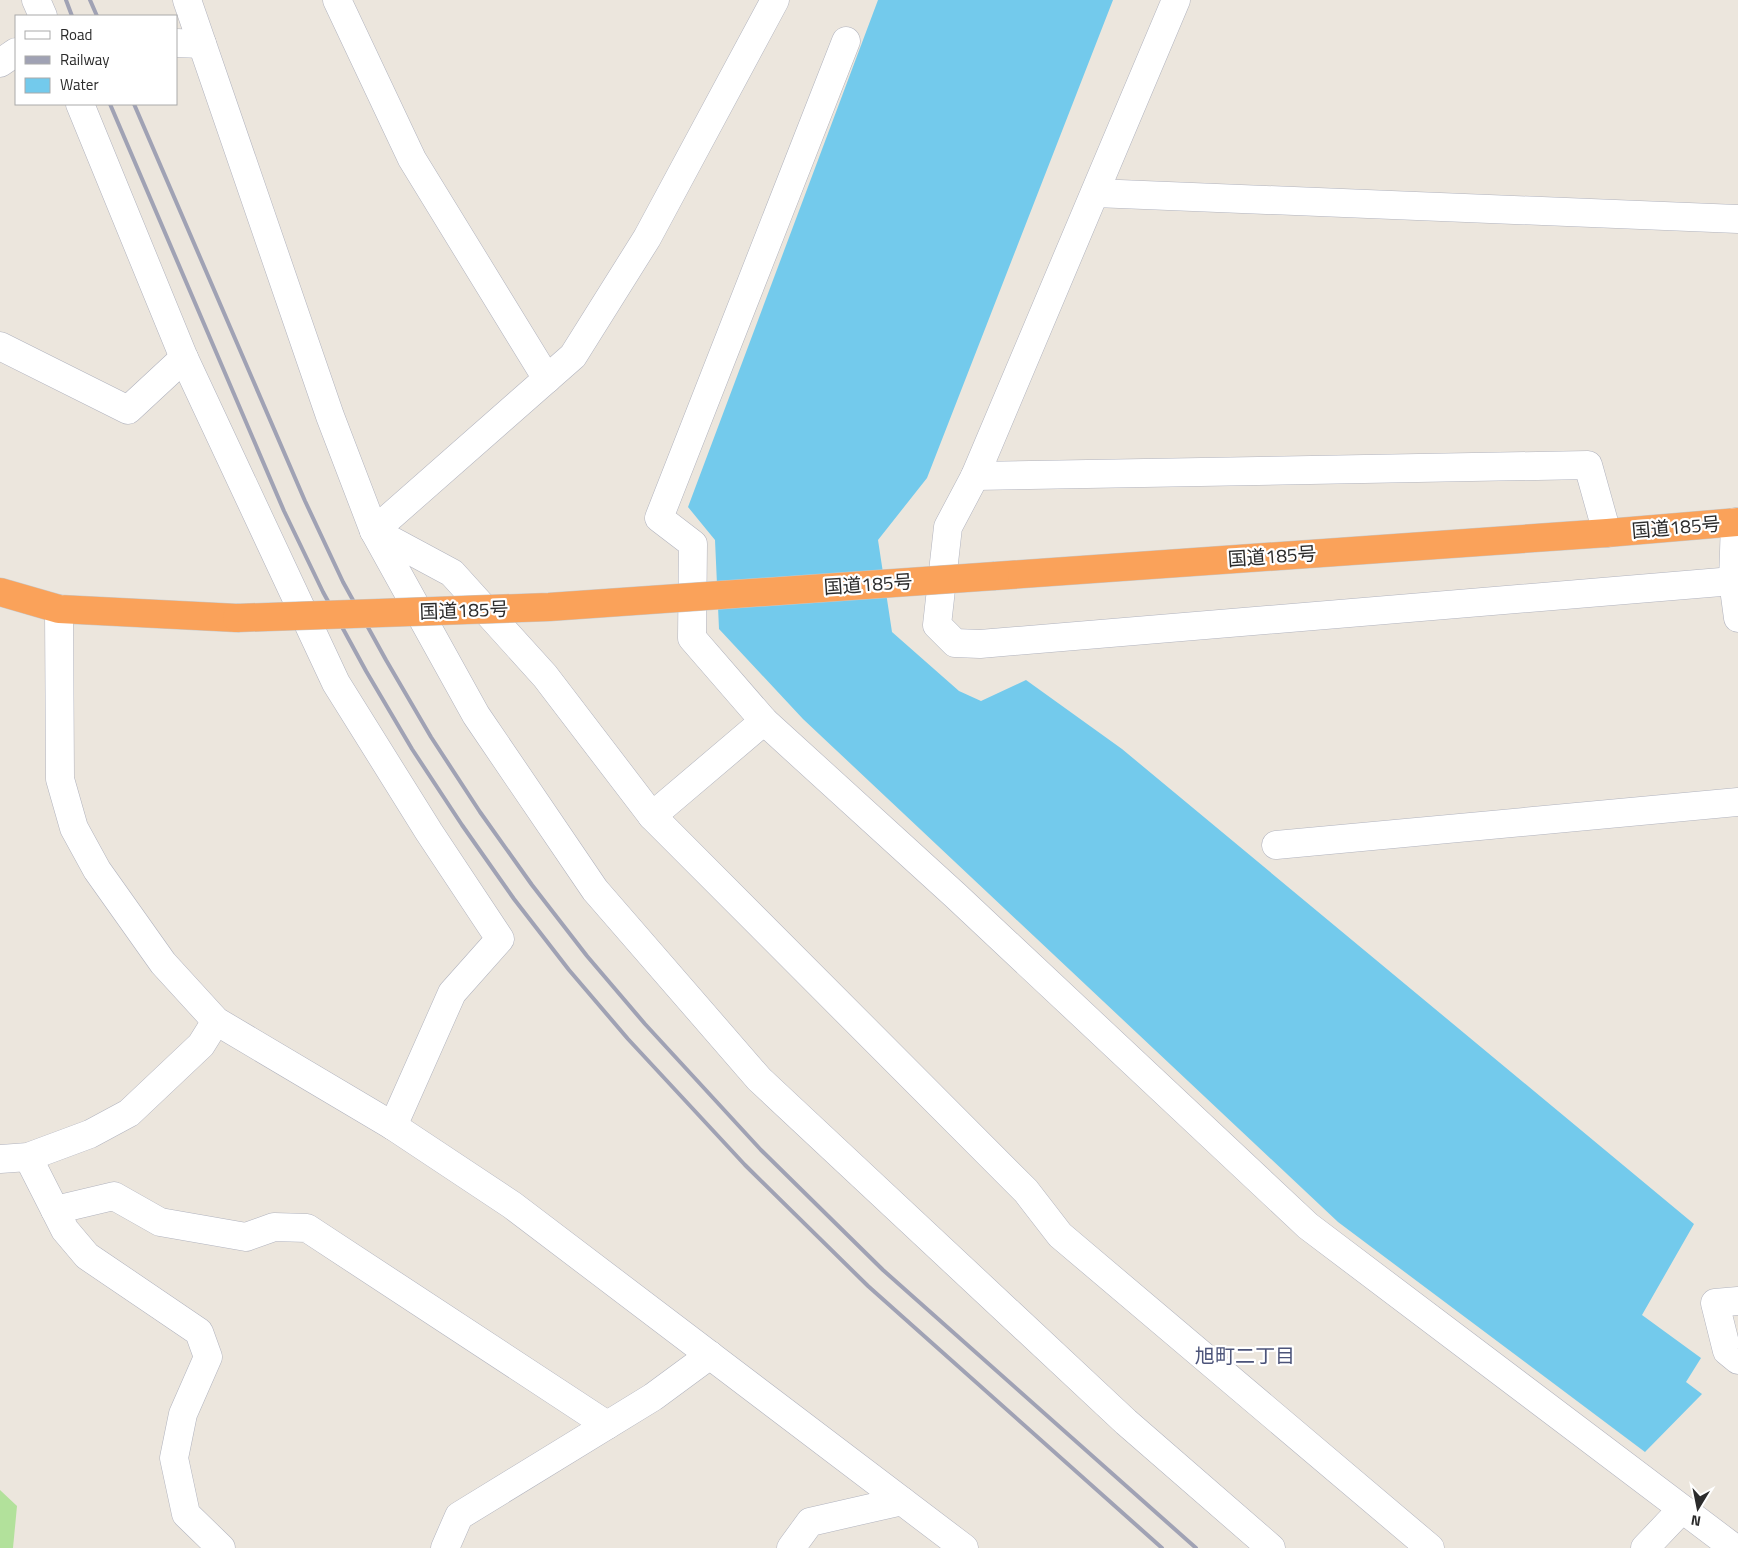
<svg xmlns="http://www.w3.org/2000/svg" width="1738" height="1548" font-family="'Titillium Web','Noto Sans JP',sans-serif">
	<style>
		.green { fill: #b2e19b }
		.water { fill: #73caec }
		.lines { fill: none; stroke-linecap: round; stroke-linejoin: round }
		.minor-casing { stroke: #b1b3be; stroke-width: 29 }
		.highway-casing { stroke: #c8c8c8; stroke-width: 29 }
		.minor { stroke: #fff; stroke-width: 28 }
		.highway { stroke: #faa25a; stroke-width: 28 }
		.rail { stroke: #a0a2b4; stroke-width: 4 }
		.highway-bridge-casing { stroke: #c8c8c8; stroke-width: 29; stroke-linecap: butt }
		.highway-bridge { stroke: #faa25a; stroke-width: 28 }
		.labels { text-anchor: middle; stroke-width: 4.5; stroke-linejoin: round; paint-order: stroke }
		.street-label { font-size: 19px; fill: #2b2b2b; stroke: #fff }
		.neighbourhood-label { font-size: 20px; fill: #4c547a; stroke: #fff }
	</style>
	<rect width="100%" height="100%" fill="#ece6dd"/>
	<polygon class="green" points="0,1490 17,1506 13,1548 0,1548"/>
	<polygon class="water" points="878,0 1113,0 927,478 878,540 892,632 959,691 981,701 1026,680 1122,749 1694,1224 1642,1315 1701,1358 1686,1382 1702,1394 1645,1452 1338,1222 803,719 719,629 715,540 688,507"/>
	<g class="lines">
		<defs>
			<g id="minor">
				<polyline points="36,0 43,16"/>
				<polyline points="187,0 330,416 374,531 476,715 595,890 759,1079 1126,1422 1271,1548"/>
				<polyline points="337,0 412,159 547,379"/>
				<polyline points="775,0 647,238 573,356 374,531 452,573 545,676 652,816 1026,1191 1060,1235 1430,1548"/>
				<polyline points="1176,0 975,476 948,527 937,625 955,643 980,644 1733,581"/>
				<polyline points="846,41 659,518 693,544 692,638 764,721 955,895 1308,1226 1734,1548"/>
				<polyline points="176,43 202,44"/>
				<polyline points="0,63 16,52"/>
				<polyline points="80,104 184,358 336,683 429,832 500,939 452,993 393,1126"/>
				<polyline points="1095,193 1738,219"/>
				<polyline points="0,346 128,410 184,358"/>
				<polyline points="975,476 1588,465 1607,533"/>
				<polyline points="1735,522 1733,581 1738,618"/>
				<polyline points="59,609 60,779 74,828 97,870 163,963 216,1021 393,1126 512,1205 964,1548"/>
				<polyline points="652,816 764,721"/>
				<polyline points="1276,845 1738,802"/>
				<polyline points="28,1157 65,1230 87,1256 199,1332 208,1357 183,1414 174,1458 186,1514 221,1548"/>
				<polyline points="0,1159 28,1157 90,1134 129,1113 201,1045 216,1021"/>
				<polyline points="55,1210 114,1196 160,1222 246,1237 274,1227 307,1228 607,1425"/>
				<polyline points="1738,1301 1715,1303 1727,1351 1738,1360"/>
				<polyline points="445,1548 459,1516 653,1397 710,1355"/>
				<polyline points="791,1548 810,1522 902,1501"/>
				<polyline points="1645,1548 1682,1509"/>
			</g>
			<g id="highway">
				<polyline points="995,576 1607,533 1738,522"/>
				<polyline points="0,592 59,609 237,618"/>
			</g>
		</defs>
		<use href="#minor" class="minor-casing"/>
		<use href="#highway" class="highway-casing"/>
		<use href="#minor" class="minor"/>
		<use href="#highway" class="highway"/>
		<g class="rail">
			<polyline points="66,0 72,16"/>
			<polyline points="90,0 97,16"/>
			<polyline points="110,104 284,511 323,592 366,671 412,749 462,825 514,899 569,970 628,1039 745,1165 868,1286 1162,1548"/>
			<polyline points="134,104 305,501 343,582 386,660 431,737 480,812 532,885 587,956 645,1024 761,1150 883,1270 1196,1548"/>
		</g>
		<defs>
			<polyline id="highway-bridge" points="237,618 549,607 995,576"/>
		</defs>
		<use href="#highway-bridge" class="highway-bridge-casing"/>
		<use href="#highway-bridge" class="highway-bridge"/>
	</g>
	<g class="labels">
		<g class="street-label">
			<text transform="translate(1676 527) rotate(-5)" y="7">国道185号</text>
			<text transform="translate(1272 556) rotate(-4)" y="7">国道185号</text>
			<text transform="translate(868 584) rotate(-4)" y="7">国道185号</text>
			<text transform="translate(464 610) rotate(-2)" y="7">国道185号</text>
		</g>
		<g class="neighbourhood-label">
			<text x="1245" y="1363">旭町二丁目</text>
		</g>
	</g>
	<rect x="15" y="15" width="162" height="90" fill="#ffffff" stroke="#aaaaaa"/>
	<rect x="25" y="31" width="25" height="8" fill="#ffffff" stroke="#aaaaaa"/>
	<text x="60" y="40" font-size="15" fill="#2b2b2b">Road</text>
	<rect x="25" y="56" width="25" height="8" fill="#a0a2b4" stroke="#aaaaaa"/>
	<text x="60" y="65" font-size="15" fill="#2b2b2b">Railway</text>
	<rect x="25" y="78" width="25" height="15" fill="#73caec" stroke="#aaaaaa"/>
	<text x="60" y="90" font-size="15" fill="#2b2b2b">Water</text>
	<g transform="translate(1698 1508) rotate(190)" stroke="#ffffff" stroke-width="4" paint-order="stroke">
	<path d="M0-4L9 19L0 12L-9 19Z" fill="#2b2b2b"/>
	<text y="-8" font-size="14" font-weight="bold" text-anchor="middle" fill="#2b2b2b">N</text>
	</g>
</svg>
